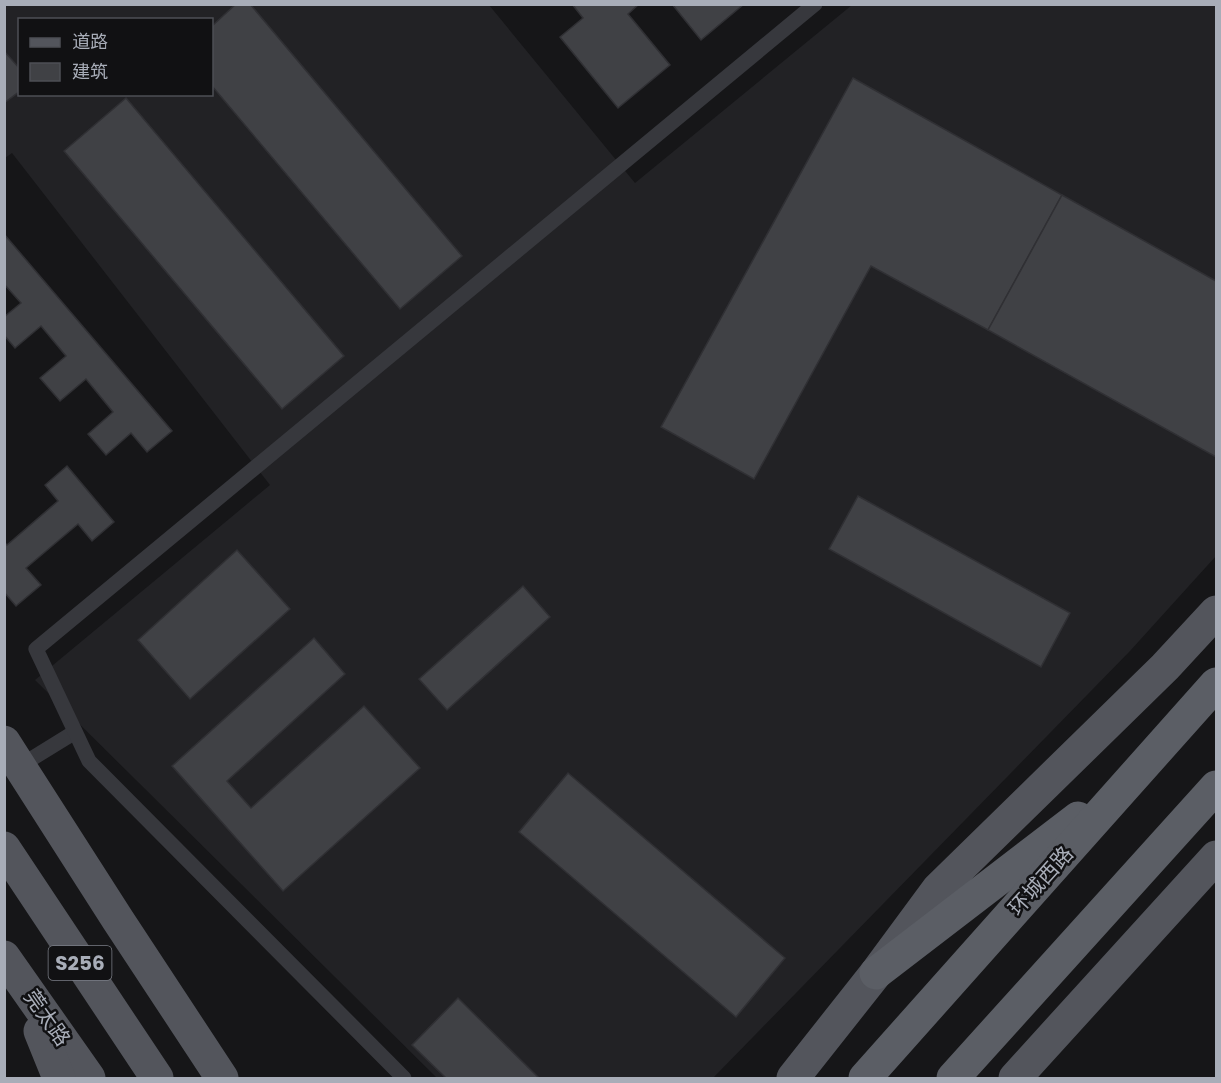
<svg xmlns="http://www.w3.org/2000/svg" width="1221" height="1083" font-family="Poppins,'Noto Sans SC',sans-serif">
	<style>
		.built { fill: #222225; fill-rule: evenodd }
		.building { fill: #404145; stroke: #303034; stroke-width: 1.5 }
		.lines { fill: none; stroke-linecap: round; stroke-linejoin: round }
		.service { stroke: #37383d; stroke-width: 15 }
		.primary { stroke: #53555c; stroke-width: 33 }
		.trunk { stroke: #5b5e65; stroke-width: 33 }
		.labels { text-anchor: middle; stroke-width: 5; stroke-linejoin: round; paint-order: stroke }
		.shield { fill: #111113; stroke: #7b7e86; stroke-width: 1.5 }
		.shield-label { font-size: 20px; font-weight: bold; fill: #a8adb8 }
		.street-label { font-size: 21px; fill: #a8adb8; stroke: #111113 }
	</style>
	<rect width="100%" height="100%" fill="#161618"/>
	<path class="built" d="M5,5H489L635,183L852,5H1216V556L1130,651L713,1078H437L35,680L270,485L12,153L5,158ZM20,20H212V94H20Z"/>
	<g class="building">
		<polygon points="236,4 250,4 462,256 400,309 212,86 212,26"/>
		<polygon points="572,4 639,4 628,14 670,65 618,108 560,37 583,18"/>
		<polygon points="672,4 744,4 701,40"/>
		<polygon points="4,51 20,69 20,91 4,103"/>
		<polygon points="853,78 1062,195 988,330 871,266 754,479 661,427"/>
		<polygon points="126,98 344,356 282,409 64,151"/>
		<polygon points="1062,195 1216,281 1216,457 988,330"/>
		<polygon points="4,234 172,431 147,452 131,433 106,455 88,434 113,412 86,379 60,401 40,378 66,356 41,326 15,348 4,335 4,317 21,303 4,284"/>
		<polygon points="67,466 114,522 92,541 78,524 26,568 41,585 16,606 4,592 4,542 7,545 58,501 45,485"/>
		<polygon points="858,496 1070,613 1041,667 829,549"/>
		<polygon points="237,550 290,609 190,699 138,640"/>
		<polygon points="523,586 550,617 447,710 419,679"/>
		<polygon points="314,638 345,674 227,781 251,808 364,706 420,768 283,891 172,766"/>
		<polygon points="568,773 785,958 736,1017 519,832"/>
		<polygon points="458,998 539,1078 446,1078 412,1045"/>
	</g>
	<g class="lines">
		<g class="service">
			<polyline points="20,766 75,732"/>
			<polyline points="404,1078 89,761 36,649 815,4"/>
		</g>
		<g class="primary">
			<polyline points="4,742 118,920 222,1078"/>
			<polyline points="4,848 157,1078"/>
			<polyline points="4,957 89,1078"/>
			<polyline points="40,1031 59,1078"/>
			<polyline points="793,1078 876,973 938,889 1165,667 1216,612"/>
			<polyline points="1015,1078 1216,857"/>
		</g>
		<g class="trunk">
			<polyline points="876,973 1078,818"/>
			<polyline points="865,1078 1216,684"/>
			<polyline points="953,1078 1216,787"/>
		</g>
	</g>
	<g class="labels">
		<rect class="shield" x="48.5" y="946" width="63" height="34" rx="4.5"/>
		<g class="shield-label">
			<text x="80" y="970">S256</text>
		</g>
		<g class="street-label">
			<text transform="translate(1041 881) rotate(-48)" y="7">环城西路</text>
			<text transform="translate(47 1018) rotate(55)" y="7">莞太路</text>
		</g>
	</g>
	<rect width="1221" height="1083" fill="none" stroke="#a8adb8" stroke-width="12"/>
	<rect x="18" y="18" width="195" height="78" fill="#111113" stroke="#4d4f55" stroke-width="1.5"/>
	<rect x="30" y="38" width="30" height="9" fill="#53555c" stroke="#4d4f55" stroke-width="1.5"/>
	<text x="72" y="48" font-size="18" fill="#a8adb8">道路</text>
	<rect x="30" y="63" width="30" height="18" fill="#404145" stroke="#4d4f55" stroke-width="1.5"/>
	<text x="72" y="78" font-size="18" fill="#a8adb8">建筑</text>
</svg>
